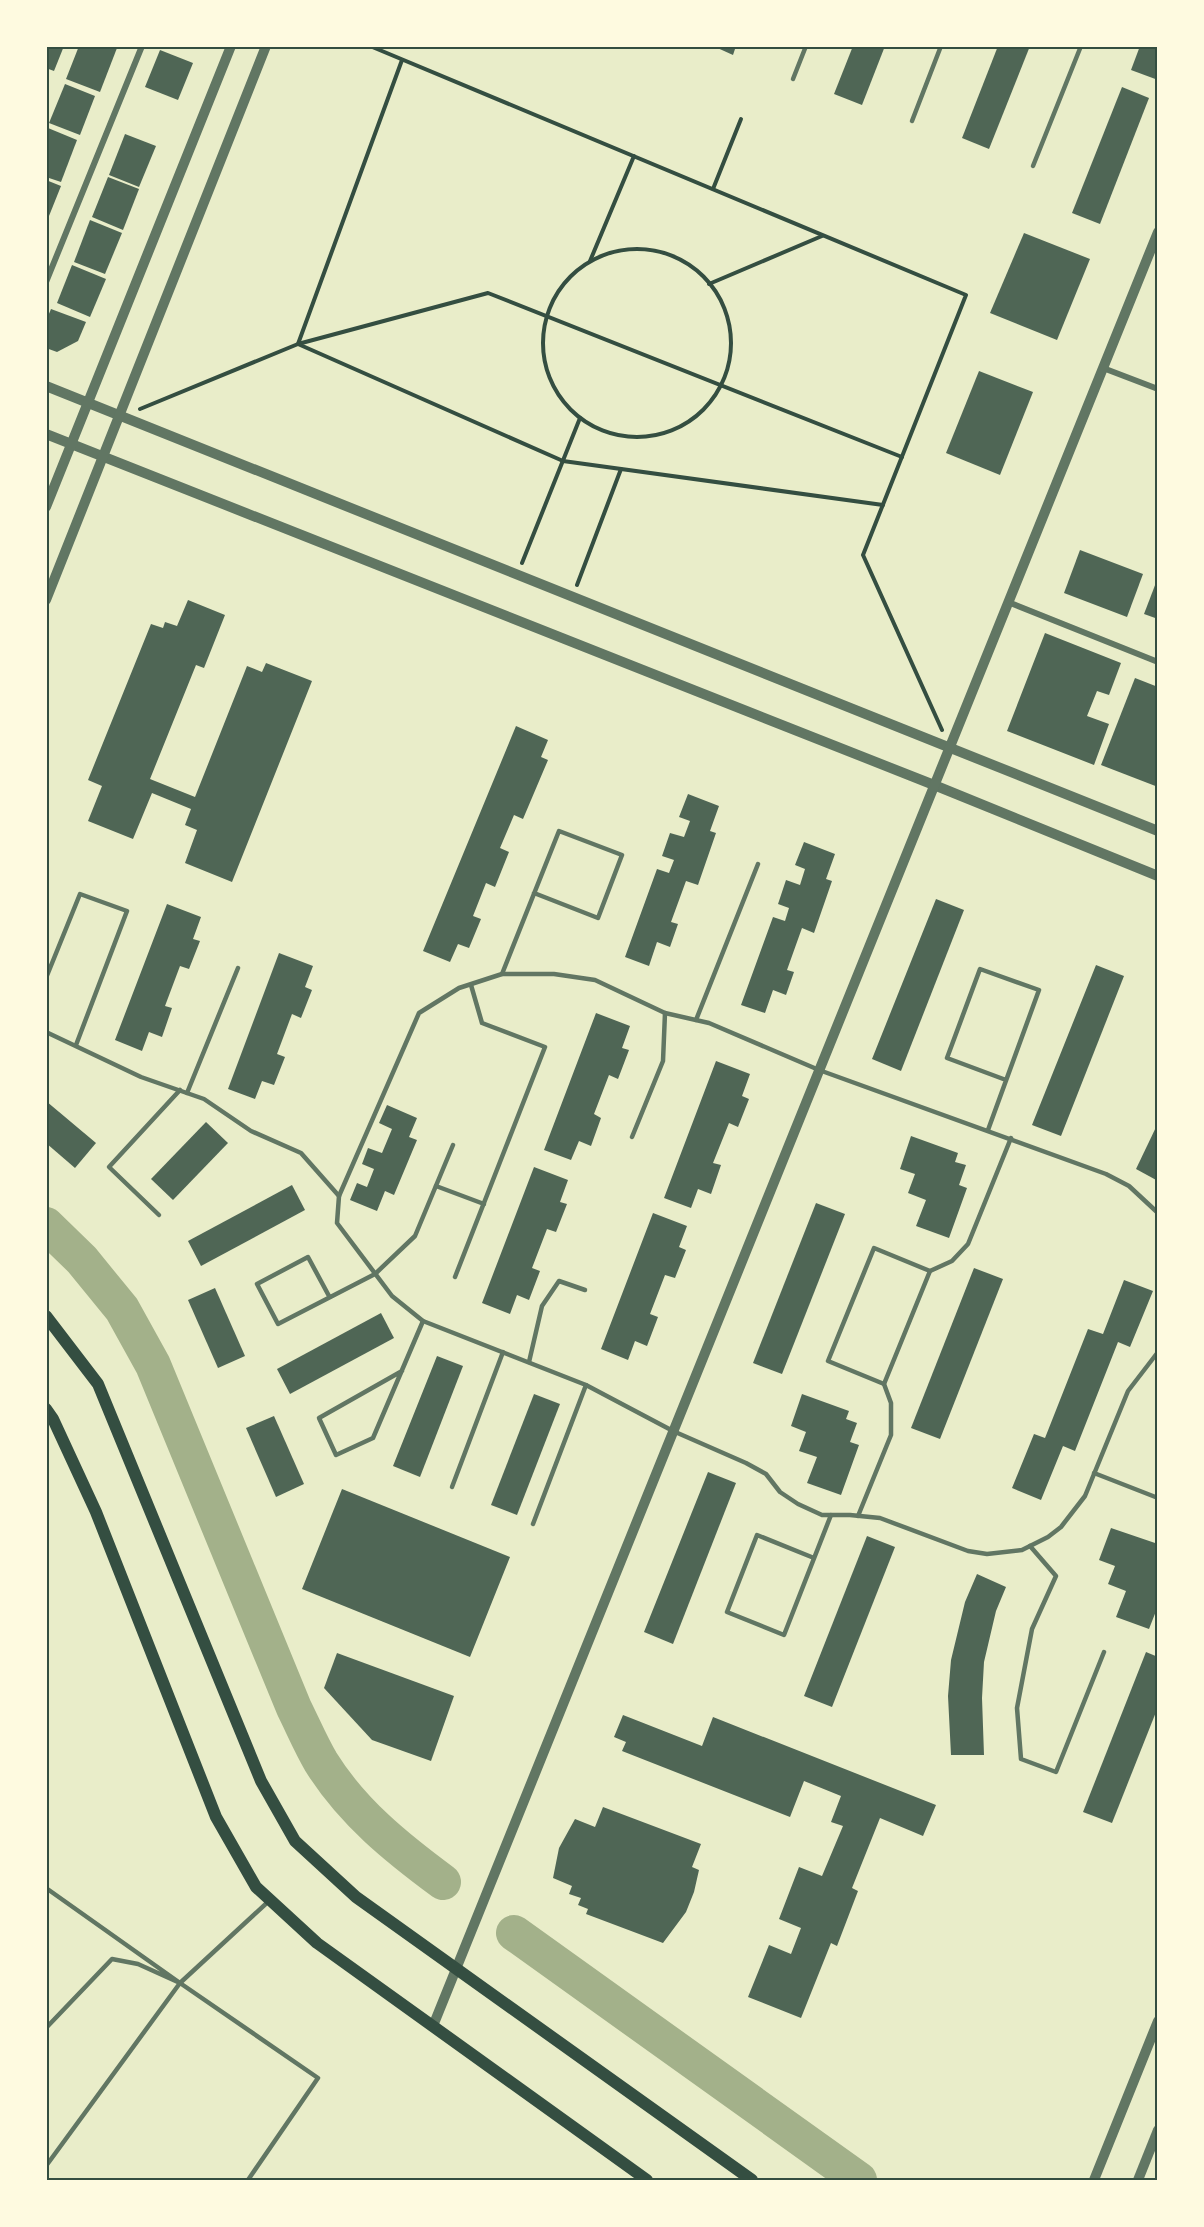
<svg xmlns="http://www.w3.org/2000/svg" width="1204" height="2227" font-family="Manrope,sans-serif">
	<style>
		.lines { fill: none; stroke-linecap: round; stroke-linejoin: round }
		.river { stroke: #a3b18a; stroke-width: 36 }
		.building { fill: #4f6655 }
		.path { stroke: #344e41; stroke-width: 4 }
		.service { stroke: #617663; stroke-width: 4.5 }
		.minor { stroke: #617663; stroke-width: 6 }
		.tertiary { stroke: #617663; stroke-width: 10 }
		.secondary { stroke: #344e41; stroke-width: 12 }
		.neatline { fill: none; stroke: #344e41; stroke-width: 2 }
	</style>
	<rect width="100%" height="100%" fill="#e9edc9"/>
	<g class="lines">
		<g class="river">
			<path d="M46,1225L82,1260L122,1309L153,1365L294,1708C303,1726 311,1745 321,1762C352,1812 397,1848 443,1882"/>
			<polyline points="514,1933 859,2180"/>
		</g>
	</g>
	<g class="building">
		<polygon points="46,46 64,46 54,71 46,68"/>
		<polygon points="79,46 113,46 117,48 100,92 66,79"/>
		<polygon points="713,46 736,46 733,55"/>
		<polygon points="853,46 885,46 862,105 834,94"/>
		<polygon points="998,46 1030,46 989,149 962,138"/>
		<polygon points="1140,46 1158,46 1158,80 1131,70"/>
		<polygon points="160,50 193,63 178,100 145,87"/>
		<polygon points="65,84 95,96 80,135 49,123"/>
		<polygon points="1122,87 1149,98 1100,224 1072,213"/>
		<polygon points="48,128 77,140 61,182 46,177"/>
		<polygon points="125,134 156,146 139,187 109,175"/>
		<polygon points="108,177 139,189 123,230 92,217"/>
		<polygon points="46,180 61,186 47,221 46,221"/>
		<polygon points="90,220 122,233 105,274 74,262"/>
		<polygon points="1024,233 1090,259 1057,340 990,313"/>
		<polygon points="72,265 106,279 90,317 57,303"/>
		<polygon points="51,309 86,322 78,341 57,352 46,348 46,321"/>
		<polygon points="979,371 1033,392 1000,475 946,453"/>
		<polygon points="1080,550 1143,574 1127,617 1064,593"/>
		<polygon points="1157,580 1158,581 1158,619 1144,614"/>
		<polygon points="188,600 225,615 204,668 196,665 150,779 195,797 247,666 262,672 266,663 312,681 232,882 185,863 197,830 185,825 191,809 152,793 133,839 88,821 102,786 88,780 151,624 163,628 165,622 177,626"/>
		<polygon points="1045,633 1121,663 1109,695 1097,691 1087,716 1109,724 1094,765 1007,731"/>
		<polygon points="1135,678 1158,687 1158,787 1101,765"/>
		<polygon points="516,726 548,740 541,757 548,760 523,819 514,815 500,848 509,852 495,887 486,883 473,916 481,919 469,948 458,944 450,962 423,951"/>
		<polygon points="688,794 719,806 710,831 716,833 698,885 686,881 671,922 678,924 670,947 657,942 649,966 625,957 657,869 669,873 674,860 662,856 670,833 684,837 690,821 679,817"/>
		<polygon points="804,842 835,854 826,879 832,881 814,933 802,928 787,970 794,972 786,995 773,990 765,1013 741,1005 773,917 785,921 789,908 778,904 786,880 800,885 805,869 795,865"/>
		<polygon points="936,899 964,910 901,1071 872,1059"/>
		<polygon points="167,904 201,917 193,939 200,941 189,969 180,966 165,1006 172,1008 162,1037 149,1032 142,1051 115,1040"/>
		<polygon points="279,953 313,966 305,987 312,990 301,1018 292,1014 277,1054 285,1057 274,1085 262,1081 255,1099 228,1089"/>
		<polygon points="1096,965 1124,976 1061,1136 1032,1125"/>
		<polygon points="596,1013 630,1026 622,1048 629,1050 618,1079 609,1075 594,1114 601,1118 591,1146 579,1141 571,1160 544,1150"/>
		<polygon points="716,1061 750,1074 742,1096 749,1099 738,1127 729,1123 713,1163 721,1165 711,1194 698,1189 691,1208 664,1198"/>
		<polygon points="46,1101 96,1143 75,1168 46,1143"/>
		<polygon points="387,1105 417,1118 409,1137 417,1140 394,1195 385,1191 377,1211 350,1200 357,1183 367,1187 374,1169 362,1164 368,1148 382,1153 392,1129 379,1123"/>
		<polygon points="206,1122 228,1143 173,1200 151,1179"/>
		<polygon points="1158,1123 1158,1181 1136,1169"/>
		<polygon points="911,1136 958,1153 955,1162 966,1165 959,1185 967,1188 949,1238 916,1226 926,1200 908,1193 915,1174 900,1169"/>
		<polygon points="534,1167 568,1180 560,1202 567,1204 556,1232 547,1229 532,1268 540,1271 529,1300 517,1295 510,1314 482,1303"/>
		<polygon points="292,1185 305,1210 201,1266 188,1241"/>
		<polygon points="816,1203 845,1214 782,1374 753,1363"/>
		<polygon points="653,1213 687,1226 679,1247 686,1250 675,1278 665,1275 650,1314 658,1317 647,1346 635,1341 628,1360 601,1349"/>
		<polygon points="974,1268 1003,1279 940,1439 911,1428"/>
		<polygon points="1124,1280 1153,1291 1130,1347 1118,1342 1075,1451 1063,1446 1041,1500 1012,1488 1034,1434 1045,1438 1088,1329 1103,1334"/>
		<polygon points="215,1288 245,1356 218,1368 188,1300"/>
		<polygon points="381,1313 394,1338 290,1394 277,1369"/>
		<polygon points="437,1356 463,1366 420,1477 393,1466"/>
		<polygon points="534,1394 560,1404 517,1515 491,1505"/>
		<polygon points="802,1394 849,1411 846,1419 857,1423 850,1442 859,1445 841,1495 807,1483 817,1457 799,1451 806,1432 791,1426"/>
		<polygon points="274,1416 304,1484 276,1497 246,1428"/>
		<polygon points="708,1472 736,1483 673,1644 644,1632"/>
		<polygon points="342,1489 510,1557 470,1657 302,1589"/>
		<polygon points="1111,1528 1158,1544 1155,1553 1158,1554 1158,1606 1149,1629 1116,1617 1126,1591 1108,1584 1115,1566 1099,1560"/>
		<polygon points="867,1536 895,1547 832,1707 804,1696"/>
		<polygon points="977,1574 1006,1587 996,1611 984,1662 982,1698 984,1755 951,1755 948,1696 951,1660 965,1602"/>
		<polygon points="1146,1652 1158,1657 1158,1707 1112,1823 1083,1812"/>
		<polygon points="337,1653 454,1696 431,1761 372,1740 324,1688"/>
		<polygon points="623,1715 702,1746 713,1717 936,1805 923,1836 880,1818 852,1888 858,1891 837,1946 831,1943 801,2018 748,1997 769,1945 791,1954 801,1928 779,1919 799,1867 822,1876 843,1826 831,1822 841,1796 804,1781 790,1817 622,1751 626,1742 614,1737"/>
		<polygon points="603,1807 701,1844 692,1867 699,1870 694,1892 686,1912 663,1943 586,1914 588,1909 578,1905 581,1898 569,1894 572,1886 553,1878 559,1848 575,1819 595,1827"/>
	</g>
	<g class="lines">
		<g class="path">
			<polyline points="370,46 966,295 863,555 942,730"/>
			<polyline points="402,60 298,344 563,461 883,505"/>
			<polyline points="713,189 741,119"/>
			<circle cx="637" cy="343" r="94"/>
			<polyline points="590,261 634,156"/>
			<polyline points="709,284 822,236"/>
			<polyline points="140,409 298,344 488,293 902,457"/>
			<polyline points="522,563 580,418"/>
			<polyline points="577,585 621,469"/>
		</g>
		<g class="service">
			<polyline points="793,79 806,46"/>
			<polyline points="912,121 941,46"/>
			<polyline points="1033,166 1081,46"/>
			<polyline points="502,974 559,831 622,855 598,918 534,893"/>
			<polyline points="46,978 80,894 127,911 76,1045"/>
			<polyline points="696,1020 758,864"/>
			<polyline points="46,1032 141,1077 204,1099 251,1131 301,1153 339,1196"/>
			<polyline points="187,1093 238,968"/>
			<polyline points="988,1130 1039,990 980,969 947,1058 1006,1080"/>
			<polyline points="632,1137 663,1061 665,1013"/>
			<polyline points="436,1186 484,1204"/>
			<polyline points="1158,1213 1129,1186 1106,1174 819,1070 709,1023 665,1013 595,980 554,974 502,974 459,988 419,1013 339,1196 337,1223 392,1296 423,1321 586,1385 673,1431 746,1463 766,1474 780,1492 798,1504 822,1515 850,1515 880,1518 968,1551 987,1554 1022,1550 1048,1537 1061,1527 1085,1496 1128,1391 1158,1352"/>
			<polyline points="159,1215 109,1167 180,1090"/>
			<polyline points="455,1277 545,1047 482,1023 471,985"/>
			<polyline points="329,1296 308,1257 257,1284 278,1324 375,1274 415,1236 453,1145"/>
			<polyline points="529,1362 542,1306 559,1281 585,1290"/>
			<polyline points="402,1371 319,1418 336,1455 373,1438 423,1321"/>
			<polyline points="884,1384 828,1361 874,1248 930,1271"/>
			<polyline points="1094,1473 1158,1498"/>
			<polyline points="452,1487 503,1352"/>
			<polyline points="858,1516 891,1435 891,1403 884,1384 930,1271 952,1261 968,1244 1011,1138"/>
			<polyline points="533,1524 586,1385"/>
			<polyline points="1030,1546 1056,1576 1032,1629 1017,1708 1021,1759 1056,1772 1104,1652"/>
			<polyline points="814,1558 757,1535 727,1612 784,1635 831,1515"/>
			<polyline points="46,1888 180,1983 138,1964 112,1959 46,2028"/>
			<polyline points="180,1983 318,2078 248,2180"/>
			<polyline points="46,2166 180,1983 270,1900"/>
		</g>
		<g class="minor">
			<polyline points="46,282 142,46"/>
			<polyline points="1103,368 1158,389"/>
			<polyline points="1008,602 1158,662"/>
		</g>
		<g class="tertiary">
			<polyline points="46,386 1158,831"/>
			<polyline points="46,434 934,785 1158,876"/>
			<polyline points="46,507 231,46"/>
			<polyline points="46,600 266,46"/>
			<polyline points="433,2026 1158,232"/>
			<polyline points="1094,2180 1158,2021"/>
			<polyline points="1138,2180 1158,2130"/>
		</g>
		<g class="secondary">
			<polyline points="46,1316 98,1384 261,1781 295,1841 356,1897 752,2180"/>
			<polyline points="46,1409 53,1419 96,1512 216,1817 256,1887 317,1943 647,2180"/>
		</g>
	</g>
	<rect width="1204" height="2227" fill="none" stroke="#fefae0" stroke-width="96"/>
	<rect x="48" y="48" width="1108" height="2131" class="neatline"/>
</svg>
